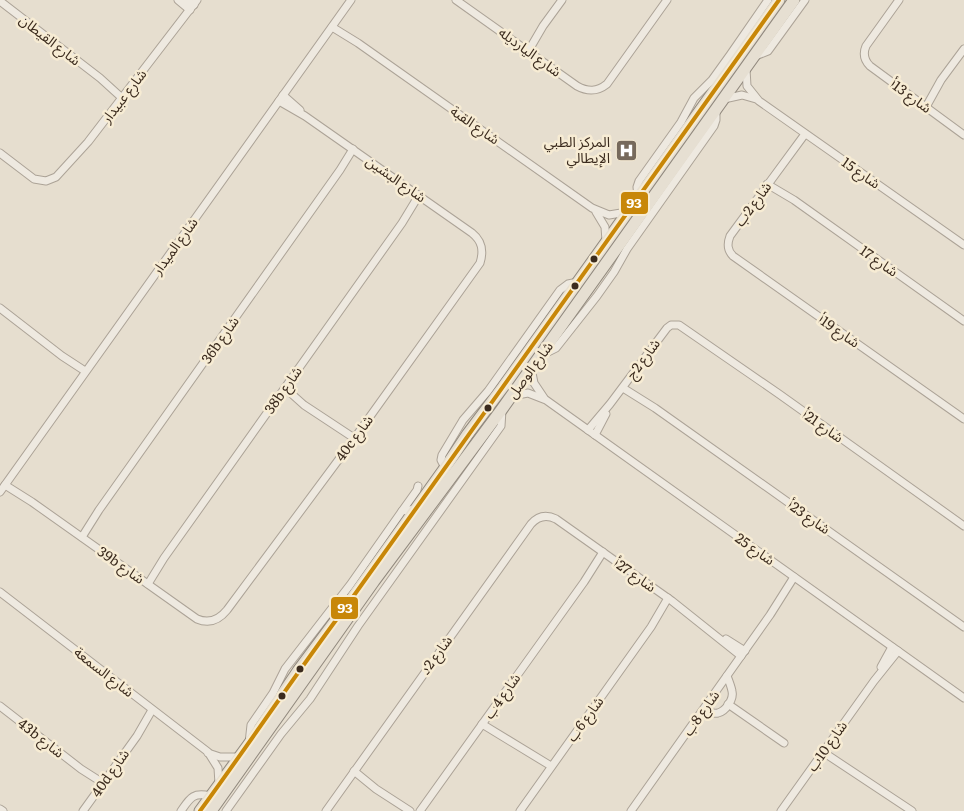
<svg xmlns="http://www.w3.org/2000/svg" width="964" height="811" font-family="Literata,'Noto Sans Arabic',serif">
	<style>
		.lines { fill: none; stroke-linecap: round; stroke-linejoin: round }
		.street-casing { stroke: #aca397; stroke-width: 9 }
		.primary-casing { stroke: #91897e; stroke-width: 13 }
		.street { stroke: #eee9e0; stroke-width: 7 }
		.primary { stroke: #e6dfd2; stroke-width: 11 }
		.bus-1-casing { stroke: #f7ecd4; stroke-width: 8 }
		.bus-1 { stroke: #c88708; stroke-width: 4 }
		.bus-dot { fill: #3b2b1e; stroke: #f7ecd4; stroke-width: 2 }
		.labels { text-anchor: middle; stroke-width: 5; stroke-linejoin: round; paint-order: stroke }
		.street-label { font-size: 14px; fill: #3b2b1e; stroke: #f7ecd4 }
		.poi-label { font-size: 14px; fill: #3b2b1e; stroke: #f7ecd4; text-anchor: end }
		.line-badge { stroke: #f7ecd4; stroke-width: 2 }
		.badge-label { font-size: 14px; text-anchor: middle; font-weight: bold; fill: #fff }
	</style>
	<rect width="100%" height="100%" fill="#e6decf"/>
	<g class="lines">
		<defs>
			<g id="street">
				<polyline points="178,0 190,10"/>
				<polyline points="186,0 194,5"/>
				<path d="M456,0L577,86C588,92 597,92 607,84L667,0"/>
				<path d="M899,0L866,46C863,53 864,60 870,66L964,135"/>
				<polyline points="0,1 100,78 122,98"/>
				<polyline points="332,27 358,43 592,208 609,215 627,212"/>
				<polyline points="529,50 543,26 562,0"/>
				<polyline points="753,57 768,51 805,0"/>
				<polyline points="746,69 747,86 759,101 964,245"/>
				<polyline points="283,95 300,110"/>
				<polyline points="724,99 742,95 756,99"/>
				<polyline points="926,107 941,80 964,49"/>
				<path d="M805,134L730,236C727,244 727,250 733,256L964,419"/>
				<polyline points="0,153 34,179 46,181 56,177 88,142 197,0"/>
				<polyline points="767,184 794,200 964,321"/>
				<polyline points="638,197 637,187 639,181 681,122 694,98 712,80 730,55 768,0"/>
				<polyline points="596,212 605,227 606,241"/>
				<polyline points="0,308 62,356 85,371"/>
				<polyline points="542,355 556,348 597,296 614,272 627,249 714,126 716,120 716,111"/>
				<polyline points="531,368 534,383 544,398"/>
				<polyline points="285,388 304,405 354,438"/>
				<polyline points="623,388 655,408 964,627"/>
				<polyline points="512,396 528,393 546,400 964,698"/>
				<polyline points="588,430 610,404 667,328 671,325 679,325 779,394 964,526"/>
				<polyline points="595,435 606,414"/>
				<polyline points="445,468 441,460 442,455 463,420 488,391 560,290 568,284 578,282"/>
				<path d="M5,485L32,502L197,619C209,624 219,620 227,610L351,443L480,263C484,250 482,241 472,233L305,116L279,101"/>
				<polyline points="0,492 351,0"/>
				<polyline points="402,511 417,490 418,486"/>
				<polyline points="82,537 99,510 340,170 353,149"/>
				<polyline points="148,584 164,558 402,223 419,195"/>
				<polyline points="0,592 208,752 218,768 219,784"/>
				<polyline points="726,639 745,651"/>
				<polyline points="881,667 892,647"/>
				<polyline points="728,704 784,743"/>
				<polyline points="0,706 81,769 103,783"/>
				<path d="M702,711C707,712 713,714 718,713C726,711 734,699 732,691C731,686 729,681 727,676"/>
				<polyline points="482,724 551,766"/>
				<polyline points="249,743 251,725 273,693 285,669 350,585 402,511 416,509"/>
				<polyline points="823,752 912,811"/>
				<polyline points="208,753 220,757 238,757"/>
				<polyline points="354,771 376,789 410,811"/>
				<polyline points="0,809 3,811"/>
				<polyline points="83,811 137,736 152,710"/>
				<path d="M181,811C190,798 193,792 210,796"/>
				<polyline points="226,811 281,734 310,699 358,626 501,426 502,410"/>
				<path d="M326,811L531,524C538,516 546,514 556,519L672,601L741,656"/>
				<polyline points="420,811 584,582 603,552"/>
				<polyline points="520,811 651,627 668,598"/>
				<polyline points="631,811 770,615 794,577"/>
				<polyline points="781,811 874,681 898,651"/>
			</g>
			<g id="primary">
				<polyline points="200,811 249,744 298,671 345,608 445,468 467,435 503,387 779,0"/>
				<polyline points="211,811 374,581 502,409 794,0"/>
			</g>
		</defs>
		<use href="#street" class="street-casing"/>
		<use href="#primary" class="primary-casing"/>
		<use href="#street" class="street"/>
		<use href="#primary" class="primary"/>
		<defs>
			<path id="bus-1" d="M200,811C249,744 295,675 345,608L779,0"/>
		</defs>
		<use href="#bus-1" class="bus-1-casing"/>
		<use href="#bus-1" class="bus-1"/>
	</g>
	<defs>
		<symbol id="hospital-square" viewBox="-11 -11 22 22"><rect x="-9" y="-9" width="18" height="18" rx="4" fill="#776a5c" stroke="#f7ecd4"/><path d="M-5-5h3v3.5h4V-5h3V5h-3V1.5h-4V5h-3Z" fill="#fff"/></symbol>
	</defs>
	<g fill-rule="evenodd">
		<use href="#hospital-square" x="614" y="138" width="25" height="25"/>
	</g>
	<g class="bus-dot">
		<circle cx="594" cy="259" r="4.5"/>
		<circle cx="575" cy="286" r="4.5"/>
		<circle cx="488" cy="408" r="4.5"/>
		<circle cx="300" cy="669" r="4.5"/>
		<circle cx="282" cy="696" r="4.5"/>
	</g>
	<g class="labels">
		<g class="street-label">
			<text transform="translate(50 40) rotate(38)" y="5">شارع القيطان</text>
			<text transform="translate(530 52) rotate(36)" y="5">شارع اليارديله</text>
			<text transform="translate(124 96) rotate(-52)" y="5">شارع عبيدار</text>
			<text transform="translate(911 96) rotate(36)" y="5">شارع 13أ</text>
			<text transform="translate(475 125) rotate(35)" y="5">شارع القبة</text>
			<text transform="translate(861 173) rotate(35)" y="5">شارع 15</text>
			<text transform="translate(396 179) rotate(35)" y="5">شارع البشين</text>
			<text transform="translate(753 204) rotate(-54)" y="5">شارع 2ب</text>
			<text transform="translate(175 246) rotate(-54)" y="5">شارع الميدار</text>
			<text transform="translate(879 261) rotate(35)" y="5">شارع 17</text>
			<text transform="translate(839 331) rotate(35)" y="5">شارع 19أ</text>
			<text transform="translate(220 340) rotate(-55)" y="5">36b شارع</text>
			<text transform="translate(643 359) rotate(-54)" y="5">شارع 2ج</text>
			<text transform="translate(530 370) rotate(-54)" y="5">شارع الوصل</text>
			<text transform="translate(283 390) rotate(-55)" y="5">38b شارع</text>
			<text transform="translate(823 426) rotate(35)" y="5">شارع 21أ</text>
			<text transform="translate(354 438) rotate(-54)" y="5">40c شارع</text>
			<text transform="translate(809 517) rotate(35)" y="5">شارع 23أ</text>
			<text transform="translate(755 549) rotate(35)" y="5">شارع 25</text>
			<text transform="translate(121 565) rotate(35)" y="5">39b شارع</text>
			<text transform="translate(635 575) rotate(35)" y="5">شارع 27أ</text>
			<text transform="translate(436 655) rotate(-54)" y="5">شارع 2د</text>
			<text transform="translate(104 672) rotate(38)" y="5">شارع السمعة</text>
			<text transform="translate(502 696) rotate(-55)" y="5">شارع 4ب</text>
			<text transform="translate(701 713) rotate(-55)" y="5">شارع 8ب</text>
			<text transform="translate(585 719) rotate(-54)" y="5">شارع 6ب</text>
			<text transform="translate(41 738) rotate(38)" y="5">43b شارع</text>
			<text transform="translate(827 746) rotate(-55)" y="5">شارع 10ب</text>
			<text transform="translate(110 773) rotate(-55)" y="5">40d شارع</text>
		</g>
		<g class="poi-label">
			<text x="610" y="147">المركز الطبي<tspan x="610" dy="16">الإيطالي</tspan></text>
		</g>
	</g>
	<g class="line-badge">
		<rect x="620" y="191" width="29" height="24" rx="5" fill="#c88708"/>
		<rect x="330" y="596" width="29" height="24" rx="5" fill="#c88708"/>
	</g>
	<g class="badge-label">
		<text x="634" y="208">93</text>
		<text x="345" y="613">93</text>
	</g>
</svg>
